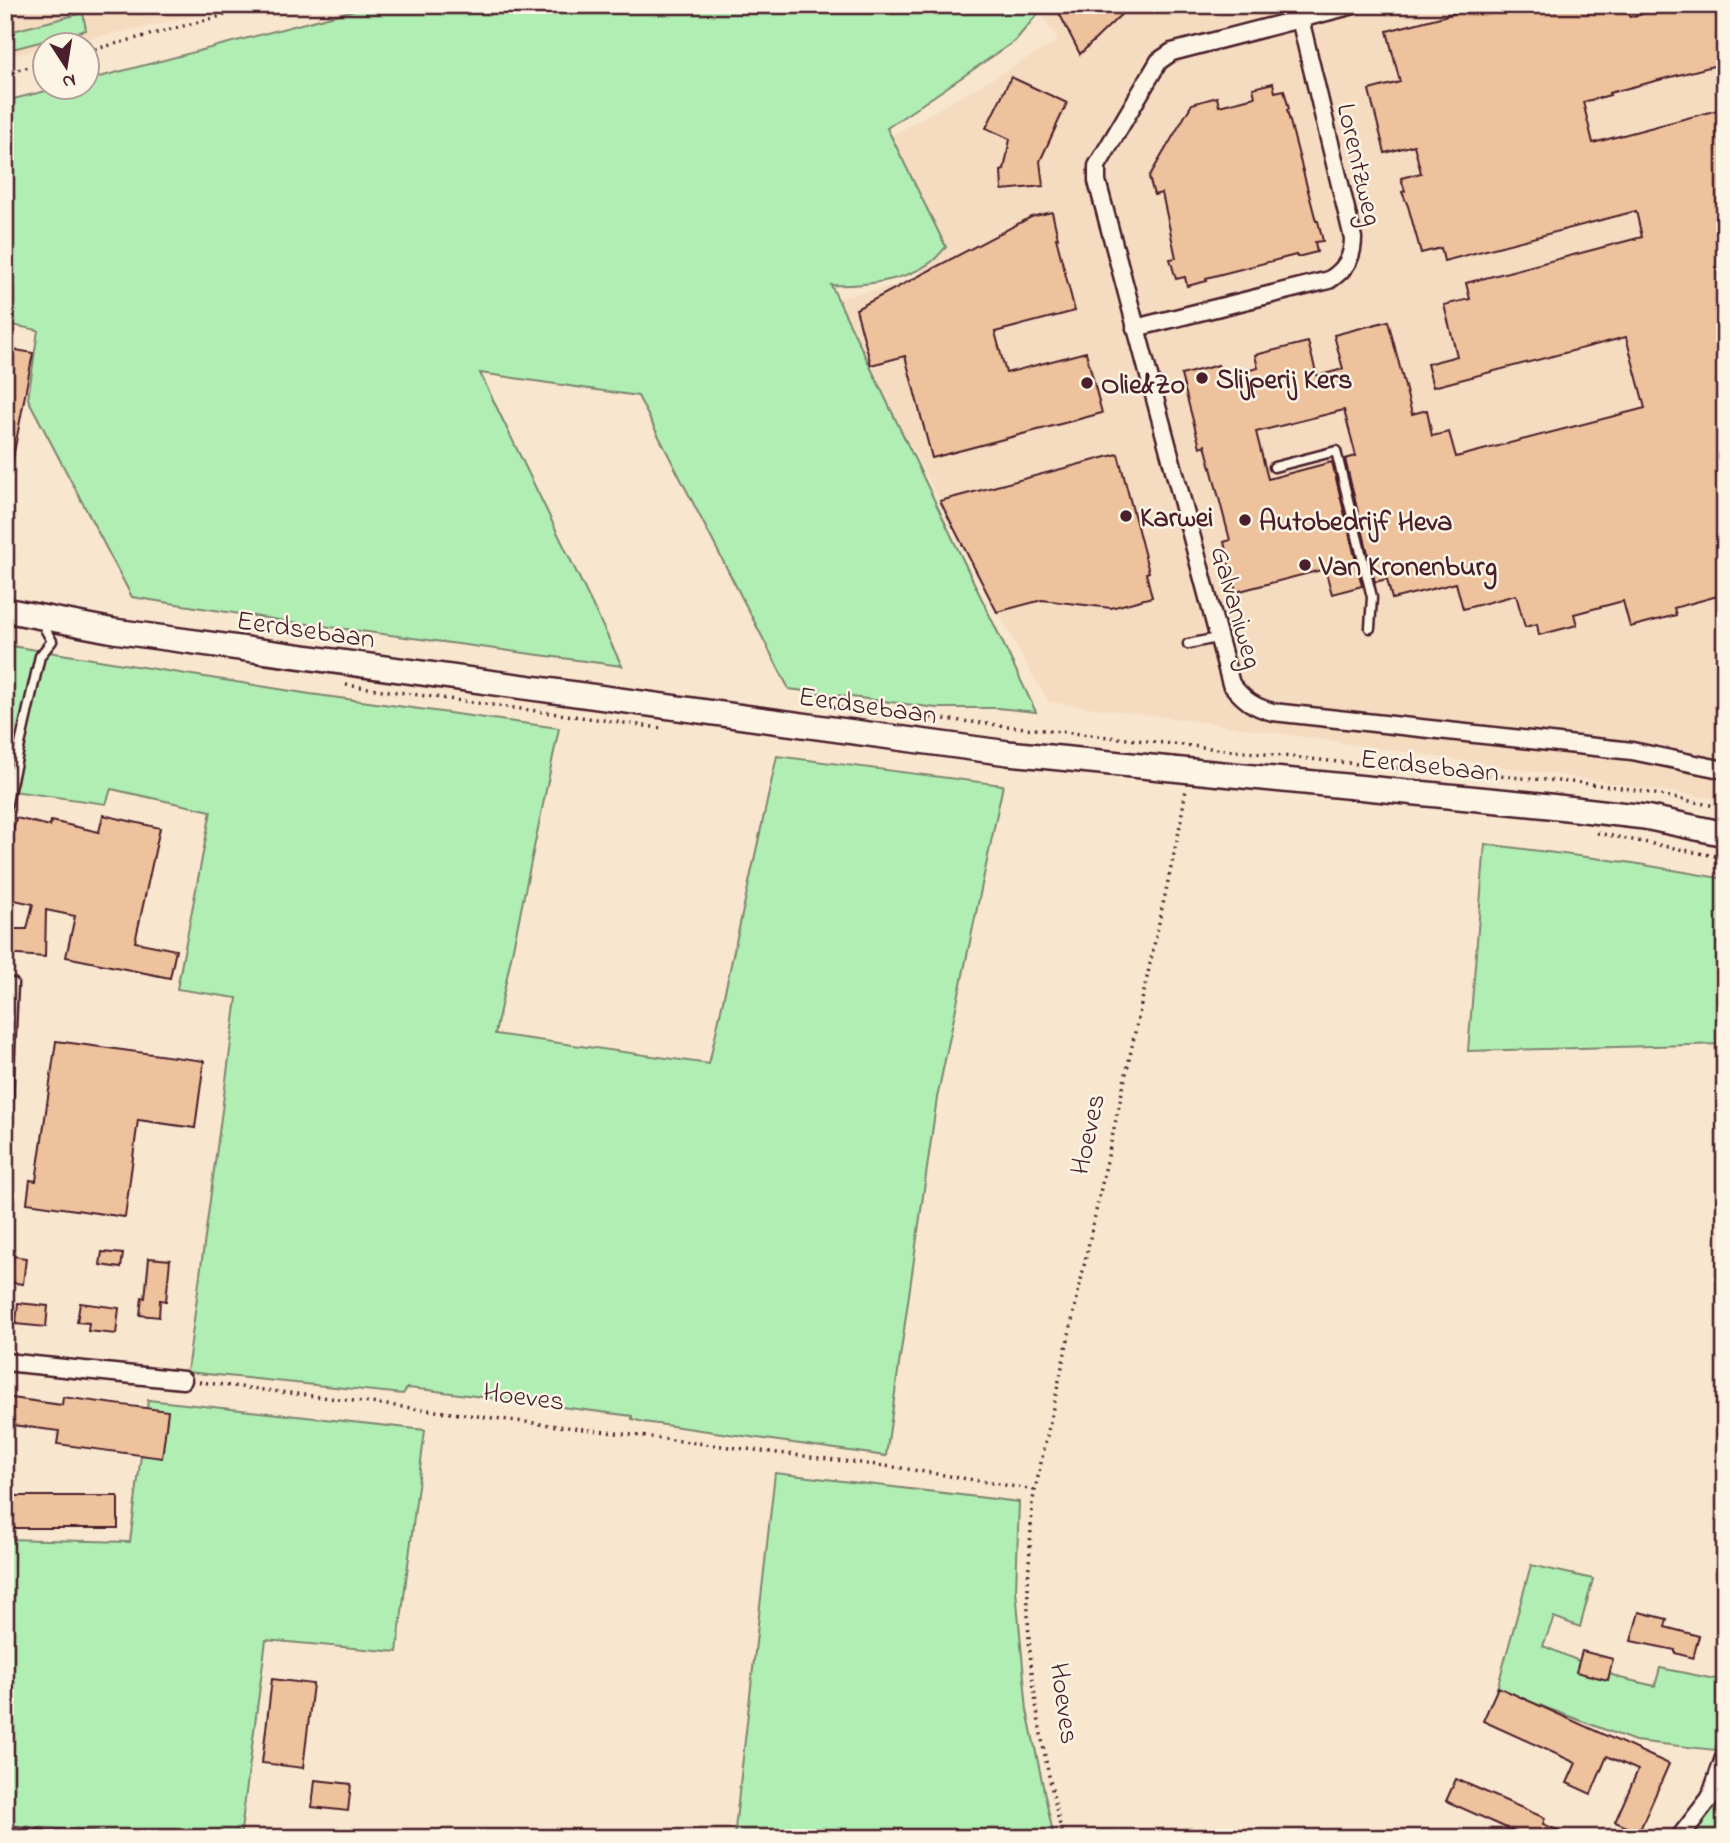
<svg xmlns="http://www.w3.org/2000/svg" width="1730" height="1843" font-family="'Indie Flower',sans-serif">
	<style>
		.built { fill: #f5dbc0 }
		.green { fill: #b0eeb4; stroke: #7d8670; stroke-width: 2 }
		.building { fill: #eec29d; stroke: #4a1f2b; stroke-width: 2 }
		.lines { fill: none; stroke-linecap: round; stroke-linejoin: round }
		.lane-casing { stroke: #4a1f2b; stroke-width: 13 }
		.street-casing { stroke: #4a1f2b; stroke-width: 21 }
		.secondary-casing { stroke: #4a1f2b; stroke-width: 28 }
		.path { stroke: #4a1f2b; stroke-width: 3.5; stroke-dasharray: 2 5; stroke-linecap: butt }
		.lane { stroke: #fcf5e5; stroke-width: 8 }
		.street { stroke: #fcf5e5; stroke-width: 16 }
		.secondary { stroke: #fcf5e5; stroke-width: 23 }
		.poi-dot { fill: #4a1f2b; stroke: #fcf5e5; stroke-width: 2.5 }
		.labels { text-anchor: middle; stroke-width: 5; stroke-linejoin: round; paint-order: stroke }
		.street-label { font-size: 28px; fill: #4a1f2b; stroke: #fcf5e5 }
		.poi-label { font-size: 28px; font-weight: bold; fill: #4a1f2b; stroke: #fcf5e5; text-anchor: start }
	</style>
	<rect width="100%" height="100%" fill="#f8e6cf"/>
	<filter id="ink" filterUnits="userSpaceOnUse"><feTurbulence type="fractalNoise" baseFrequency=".0143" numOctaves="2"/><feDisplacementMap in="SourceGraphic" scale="14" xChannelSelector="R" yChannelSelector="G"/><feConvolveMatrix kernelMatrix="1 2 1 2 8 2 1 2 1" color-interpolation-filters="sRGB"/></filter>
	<g filter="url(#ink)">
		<g class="built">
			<polygon points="5,5 247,5 59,45 46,46 45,49 5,57"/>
			<polygon points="1036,5 1725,5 1725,800 1203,722 1049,702 1028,668 833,299 922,280 891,136 1058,41"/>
		</g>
		<g class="green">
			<path d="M373,5H1036L1040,11L1015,41L887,128L946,247C941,252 936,259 930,263C903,282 862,286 831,285L1036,712L998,708H937L789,689L638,396L480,373L622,666L285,621L132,597L28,399L38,330L6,324L13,125H5V101L58,88H88V80Z"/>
			<polygon points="83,13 86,30 5,51 5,33"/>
			<polygon points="5,645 310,694 559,728 495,1034 709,1064 777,756 1003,785 937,1098 886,1456 643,1422 632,1419 632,1416 428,1390 407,1388 403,1394 187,1372 237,998 177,989 211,811 111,789 106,804 5,790"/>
			<polygon points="1485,844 1633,863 1725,879 1725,1044 1468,1051"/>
			<polygon points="148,1400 425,1430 397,1652 266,1640 240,1838 190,1838 5,1825 5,1539 130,1542"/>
			<polygon points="775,1473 1019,1502 1016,1590 1027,1710 1054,1838 734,1838"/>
			<polygon points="1531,1565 1593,1579 1580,1627 1554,1617 1543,1646 1620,1678 1655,1686 1660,1668 1725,1681 1725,1701 1715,1750 1635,1741 1507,1693 1496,1692"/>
			<polygon points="1725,1773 1725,1838 1687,1838"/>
		</g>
		<g class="building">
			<polygon points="1055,5 1131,5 1080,54"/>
			<polygon points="1486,5 1627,5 1630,17 1676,5 1700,5 1703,14 1725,8 1725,63 1609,93 1610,95 1583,102 1593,143 1725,108 1725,594 1674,608 1676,615 1630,627 1623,601 1574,614 1577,625 1539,635 1537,624 1525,627 1516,595 1463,609 1456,583 1392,599 1387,579 1375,582 1345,459 1356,456 1344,410 1256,432 1268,479 1332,462 1362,586 1332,594 1325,569 1236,592 1224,542 1230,540 1205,445 1200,447 1181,375 1218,365 1222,377 1258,368 1255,355 1308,342 1317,376 1343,369 1334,335 1388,321 1412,414 1427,410 1432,436 1449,432 1456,457 1645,408 1626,337 1433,387 1427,364 1457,356 1444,305 1470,299 1466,283 1642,237 1636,211 1444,261 1441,248 1421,253 1408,206 1402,192 1405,191 1401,178 1421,173 1414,145 1385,153 1369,90 1400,82 1387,31"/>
			<polygon points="1011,77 1067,103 1040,161 1043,186 1002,190 1001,171 1004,170 1010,139 986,128"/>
			<polygon points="1273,83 1275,92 1284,90 1289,109 1287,110 1316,221 1318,221 1323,241 1315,242 1317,252 1297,257 1296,255 1206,278 1207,281 1187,286 1185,277 1176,279 1170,259 1176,258 1162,193 1154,195 1149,177 1192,104 1217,97 1219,106 1255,97 1253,88"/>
			<polygon points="1052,212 1058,238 1056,238 1075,311 995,332 1006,373 1086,352 1102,413 932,458 905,356 871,365 856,309 1031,217"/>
			<polygon points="5,348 33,353 12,463 5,462"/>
			<polygon points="1118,454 1149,572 1146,573 1152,597 1111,608 1042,600 997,612 940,501"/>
			<polygon points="103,815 160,828 135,942 176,950 170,978 66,957 75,916 46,910 45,957 5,954 5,929 27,929 33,904 5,898 5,865 16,818 50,826 51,821 99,832"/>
			<polygon points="56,1041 204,1061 195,1128 138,1120 125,1217 27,1203 30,1180 36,1181"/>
			<polygon points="102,1252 123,1254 121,1268 100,1265"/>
			<polygon points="13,1256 26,1258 23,1284 9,1282"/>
			<polygon points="149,1258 170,1260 166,1301 160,1300 159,1317 140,1315 142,1297 145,1298"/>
			<polygon points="18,1303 48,1306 46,1327 16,1324"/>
			<polygon points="80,1303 119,1308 116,1334 88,1331 89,1323 77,1322"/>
			<polygon points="5,1397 62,1405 63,1397 168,1411 162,1458 57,1444 59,1431 5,1424"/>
			<rect x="5" y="1496" width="113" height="32"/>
			<polygon points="1639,1612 1667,1619 1665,1627 1699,1636 1693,1658 1675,1653 1675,1650 1631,1641"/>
			<polygon points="1582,1651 1613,1659 1608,1680 1576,1672"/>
			<polygon points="272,1679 313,1684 303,1768 262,1763"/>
			<polygon points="1498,1687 1669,1764 1639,1832 1615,1822 1638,1770 1607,1756 1591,1794 1567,1783 1576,1763 1483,1721"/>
			<polygon points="1456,1779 1545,1818 1543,1824 1576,1838 1529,1838 1446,1801"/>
			<polygon points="315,1780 351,1784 348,1811 312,1807"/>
		</g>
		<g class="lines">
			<defs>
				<g id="lane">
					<polyline points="1274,467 1336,451 1372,597 1370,628"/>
					<polyline points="1188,644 1217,638"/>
					<polyline points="5,811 40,656 52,641 45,629 46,621"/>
					<polyline points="5,1167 13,983"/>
				</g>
				<g id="street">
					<path d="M1354,5L1172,52L1159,61L1097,166V181L1231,684C1244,700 1253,707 1273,712L1632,751L1725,770"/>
					<path d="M1135,328L1329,280C1345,270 1353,258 1353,238L1300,19"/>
					<polyline points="5,1362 183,1380"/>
					<polyline points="5,1835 39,1838"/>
					<polyline points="1679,1838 1710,1798 1725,1755"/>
				</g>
				<polyline id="secondary" points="5,610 114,631 1008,753 1540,805 1645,817 1725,834"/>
			</defs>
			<use href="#lane" class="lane-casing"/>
			<use href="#street" class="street-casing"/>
			<use href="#secondary" class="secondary-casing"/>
			<g class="path">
				<polyline points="88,51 263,5"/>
				<polyline points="5,73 46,63"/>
				<polyline points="346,685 661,728"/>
				<polyline points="833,707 1366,765 1582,783 1630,789 1725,808"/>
				<polyline points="1597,833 1725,858"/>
				<polyline points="199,1382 901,1468 1035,1490"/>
				<path d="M1063,1838C1046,1767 1030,1689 1028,1616C1027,1579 1031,1541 1032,1504L1179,831L1186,789"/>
			</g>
			<use href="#lane" class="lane"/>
			<use href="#street" class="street"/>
			<use href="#secondary" class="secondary"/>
		</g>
	</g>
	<g class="poi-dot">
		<circle cx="1202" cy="378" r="7"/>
		<circle cx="1087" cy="383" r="7"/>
		<circle cx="1126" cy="516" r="7"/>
		<circle cx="1245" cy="520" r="7"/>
		<circle cx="1305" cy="565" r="7"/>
	</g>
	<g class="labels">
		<g class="street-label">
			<text transform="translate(1361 164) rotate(77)" y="10">Lorentzweg</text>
			<text transform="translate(1238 607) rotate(74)" y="10">Galvaniweg</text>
			<text transform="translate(306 628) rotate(8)" y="10">Eerdsebaan</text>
			<text transform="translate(868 704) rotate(8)" y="10">Eerdsebaan</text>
			<text transform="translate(1430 764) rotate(6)" y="10">Eerdsebaan</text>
			<text transform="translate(1086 1134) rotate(-78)" y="10">Hoeves</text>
			<text transform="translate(524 1395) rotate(7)" y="10">Hoeves</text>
			<text transform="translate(1066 1703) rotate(82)" y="10">Hoeves</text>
		</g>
		<g class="poi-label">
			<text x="1216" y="388">Slijperij Kers</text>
			<text x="1101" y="393">Olie&amp;Zo</text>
			<text x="1140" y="526">Karwei</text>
			<text x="1259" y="530">Autobedrijf Heva</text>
			<text x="1319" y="575">Van Kronenburg</text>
		</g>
	</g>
	<rect width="1730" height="1843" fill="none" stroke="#fcf5e5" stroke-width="28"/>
	<rect x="14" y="14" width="1702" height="1815" fill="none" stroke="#4a1f2b" stroke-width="2.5" filter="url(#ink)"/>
	<g transform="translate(66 66) rotate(168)"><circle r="33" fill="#fcf5e5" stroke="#b59f9b" stroke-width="2"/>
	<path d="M0-5L12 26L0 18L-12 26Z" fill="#4a1f2b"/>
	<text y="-10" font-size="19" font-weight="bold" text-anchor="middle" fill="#4a1f2b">N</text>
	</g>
</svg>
